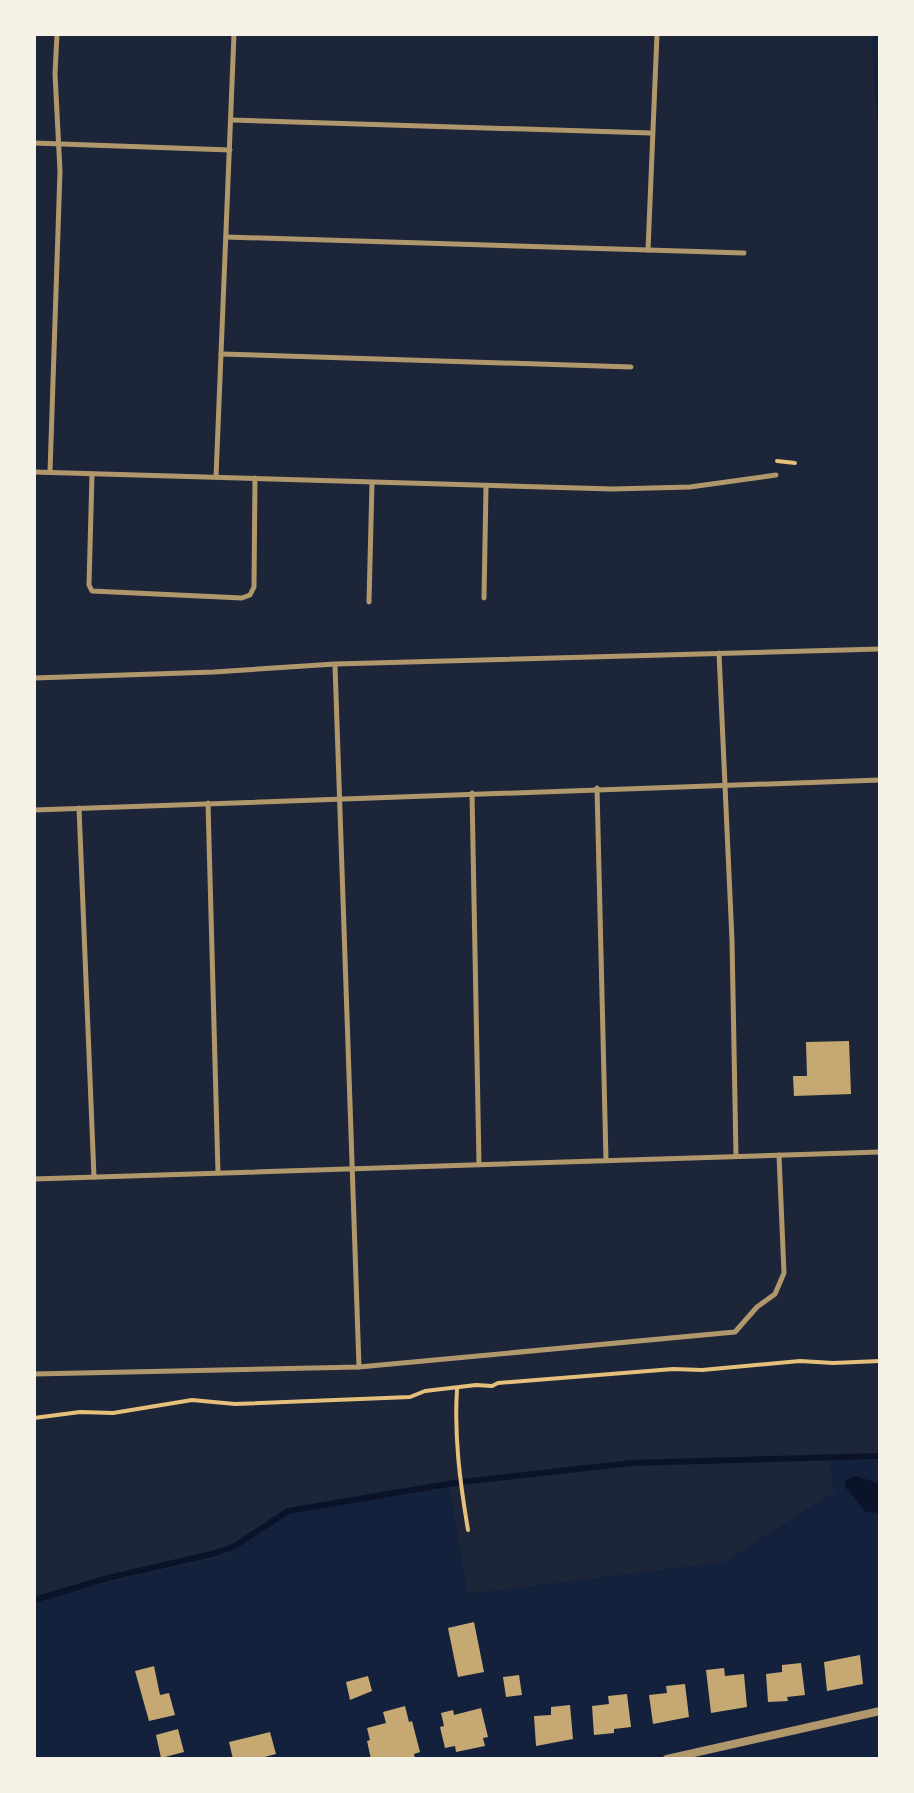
<svg xmlns="http://www.w3.org/2000/svg" width="914" height="1793" font-family="Mulish,sans-serif">
	<style>
		.green { fill: #1d2539 }
		.water { fill: #0b132b }
		.lines { fill: none; stroke-linecap: round; stroke-linejoin: round }
		.stream { stroke: #0b132b; stroke-width: 6 }
		.building { fill: #c6a872 }
		.path { stroke: #e5c07b; stroke-width: 4 }
		.service { stroke: #b1986c; stroke-width: 5 }
		.minor { stroke: #b1986c; stroke-width: 8 }
	</style>
	<rect width="100%" height="100%" fill="#14213d"/>
	<polygon class="green" points="34,34 871,34 876,111 880,131 880,1461 829,1458 834,1492 724,1562 468,1594 450,1488 290,1512 227,1555 34,1600"/>
	<polygon class="water" points="856,1476 880,1484 880,1513 866,1512 845,1487 845,1480"/>
	<g class="lines">
		<polyline class="stream" points="34,1600 108,1578 216,1553 235,1546 288,1511 394,1493 461,1482 631,1463 880,1456"/>
	</g>
	<g class="building">
		<polygon points="849,1041 851,1094 794,1096 793,1076 807,1076 806,1042"/>
		<polygon points="474,1622 484,1672 458,1677 448,1628"/>
		<polygon points="860,1655 863,1684 827,1691 824,1662"/>
		<polygon points="801,1663 805,1695 787,1697 788,1701 768,1702 766,1674 782,1672 782,1665"/>
		<polygon points="154,1666 160,1695 169,1693 175,1715 149,1721 135,1671"/>
		<polygon points="724,1668 725,1676 744,1674 747,1707 711,1713 706,1670"/>
		<polygon points="519,1675 522,1695 506,1697 503,1677"/>
		<polygon points="368,1676 372,1691 350,1700 346,1682"/>
		<polygon points="685,1684 689,1717 653,1724 649,1695 667,1693 666,1686"/>
		<polygon points="627,1694 631,1727 614,1729 614,1733 594,1735 592,1706 609,1704 608,1696"/>
		<polygon points="570,1705 573,1739 536,1746 534,1716 551,1715 551,1707"/>
		<polygon points="405,1706 409,1722 412,1721 420,1752 414,1754 415,1759 371,1759 367,1741 370,1740 367,1728 386,1723 383,1712"/>
		<polygon points="481,1708 488,1737 483,1738 485,1746 456,1752 455,1746 445,1748 440,1727 444,1726 441,1713 453,1710 454,1715"/>
		<polygon points="178,1729 184,1752 161,1758 156,1735"/>
		<polygon points="270,1732 276,1754 257,1759 233,1759 229,1742"/>
	</g>
	<g class="lines">
		<g class="path">
			<polyline points="777,461 795,463"/>
			<path d="M457,1389C454,1437 460,1482 468,1530"/>
			<polyline points="34,1418 80,1412 113,1413 192,1400 235,1404 410,1397 425,1391 476,1385 492,1386 498,1383 673,1369 702,1370 800,1361 833,1363 880,1361"/>
		</g>
		<g class="service">
			<polyline points="231,120 651,133"/>
			<polyline points="34,143 230,150"/>
			<polyline points="226,237 648,250 657,34"/>
			<polyline points="648,250 744,253"/>
			<polyline points="221,354 631,367"/>
			<polyline points="34,472 613,489 690,487 776,475"/>
			<polyline points="50,472 60,171 55,74 57,34"/>
			<polyline points="92,474 89,585 92,591 242,598 250,595 254,587 255,478"/>
			<polyline points="216,477 234,34"/>
			<polyline points="484,598 486,487"/>
			<polyline points="369,602 372,483"/>
			<polyline points="719,653 732,940 736,1156"/>
			<polyline points="335,665 359,1367"/>
			<polyline points="34,678 214,672 335,664 880,649"/>
			<polyline points="597,788 606,1160"/>
			<polyline points="472,793 479,1164"/>
			<polyline points="208,803 218,1173"/>
			<polyline points="79,808 94,1177"/>
			<polyline points="34,810 880,780"/>
			<polyline points="34,1179 880,1152"/>
			<polyline points="34,1374 359,1367 735,1332 757,1307 775,1294 784,1273 779,1155"/>
		</g>
		<polyline class="minor" points="667,1759 880,1711"/>
	</g>
	<rect width="914" height="1793" fill="none" stroke="#f6f1e7" stroke-width="72"/>
</svg>
